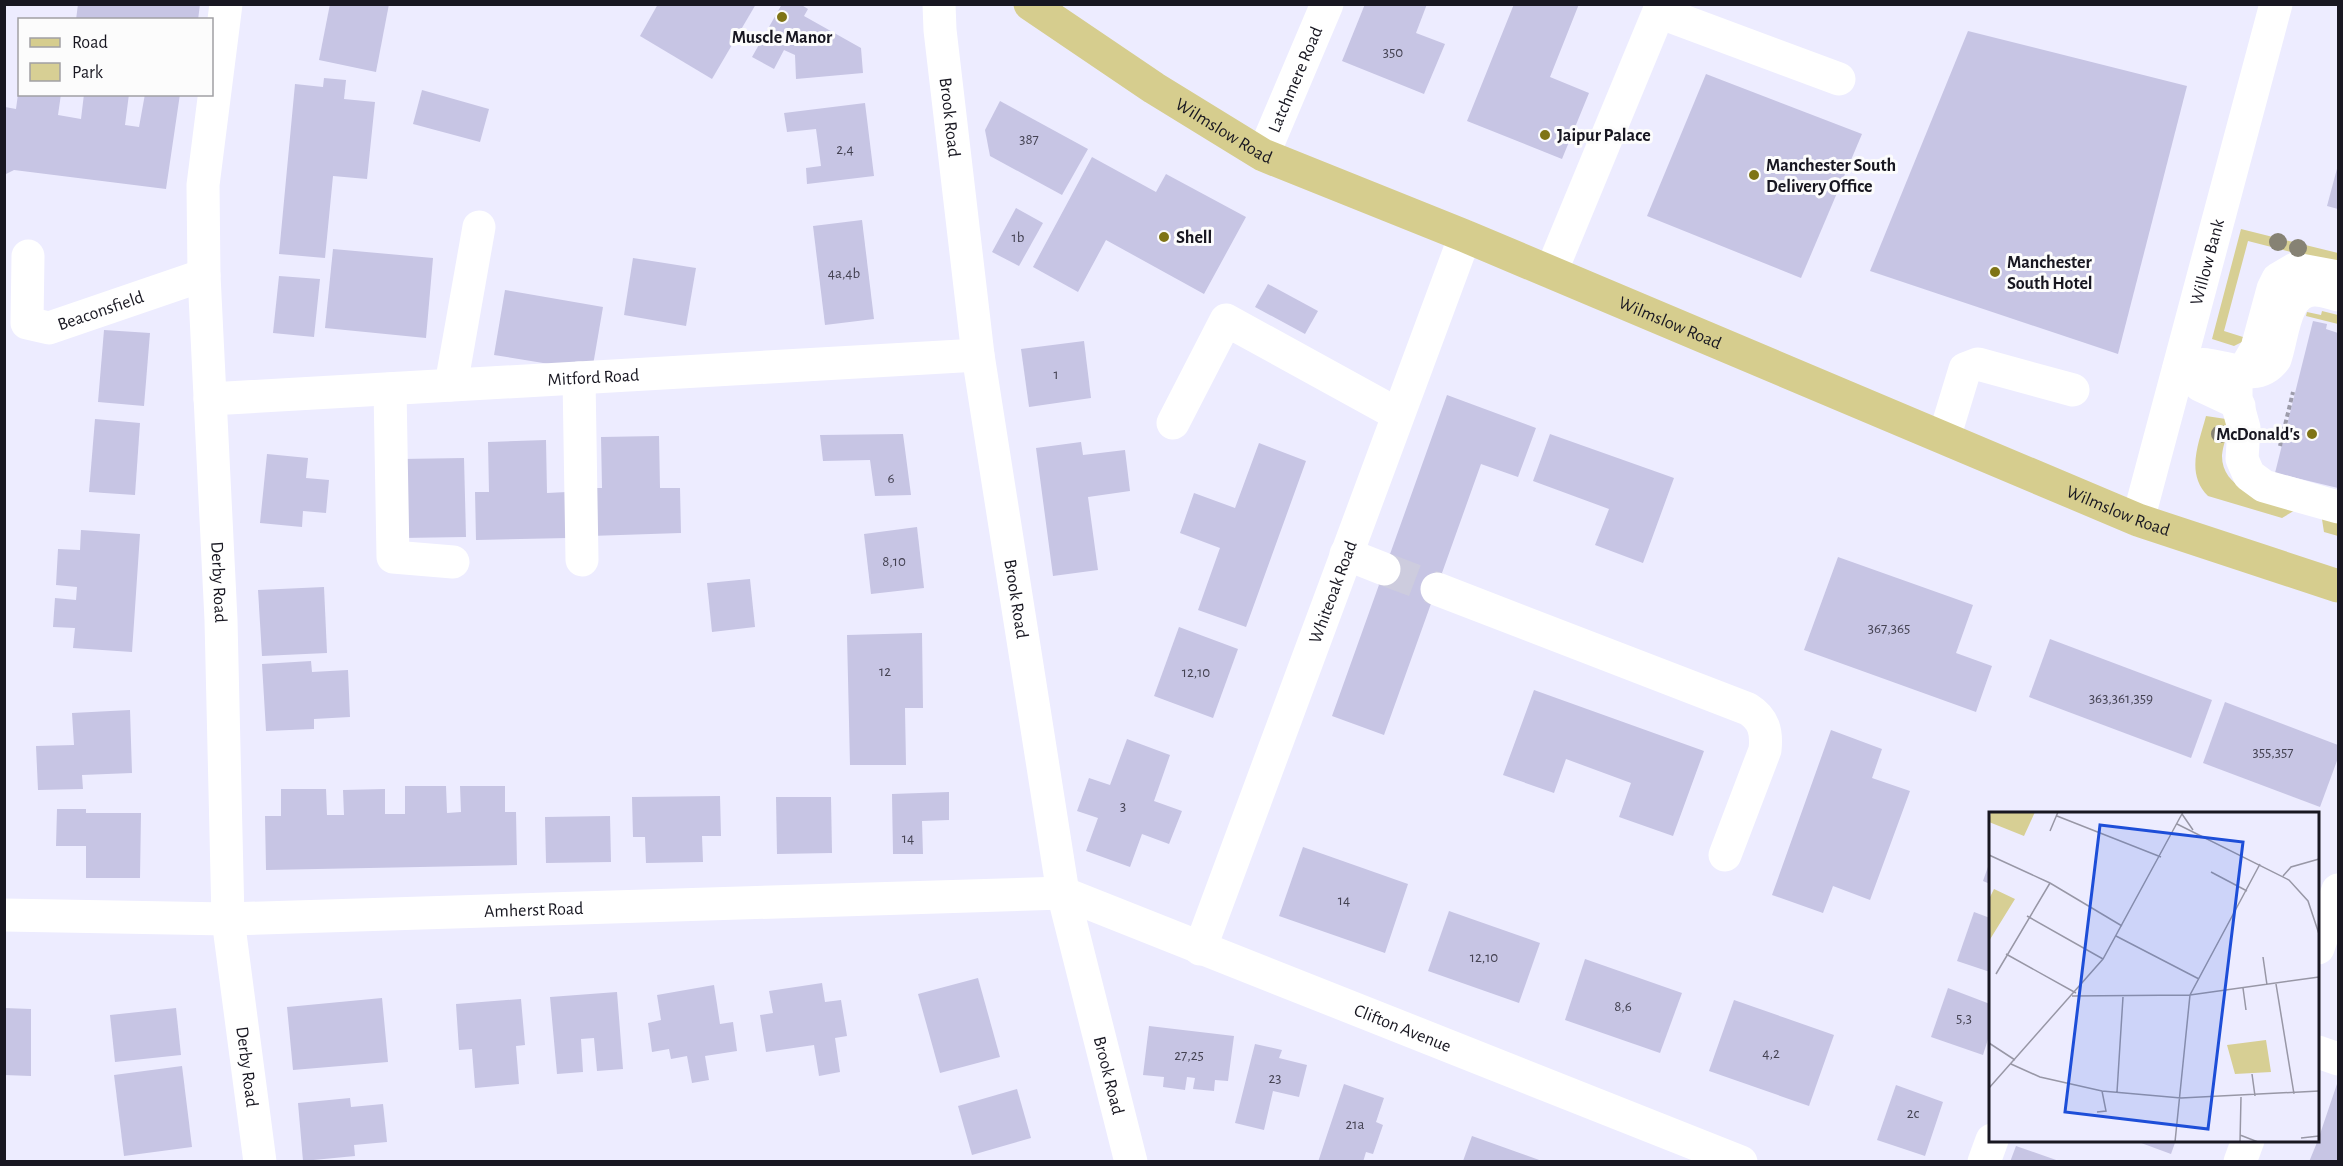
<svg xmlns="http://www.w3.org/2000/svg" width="2343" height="1166" font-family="'Alegreya Sans',sans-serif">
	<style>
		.green { fill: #d7cf94 }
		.building { fill: #c7c5e4 }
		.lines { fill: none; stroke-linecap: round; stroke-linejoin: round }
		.minor-tunnel { stroke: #cdccde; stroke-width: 33; stroke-dasharray: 33 16; stroke-linecap: butt }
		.path { stroke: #9d9cab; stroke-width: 4; stroke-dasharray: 4.5 3; stroke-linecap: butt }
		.minor { stroke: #fff; stroke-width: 33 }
		.major { stroke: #d6cd8e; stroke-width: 33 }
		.tree { fill: #868274 }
		.poi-dot { fill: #7f7416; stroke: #fcfcfc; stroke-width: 2 }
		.labels { text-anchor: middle; stroke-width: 6; stroke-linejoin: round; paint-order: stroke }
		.number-label { font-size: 15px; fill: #444252 }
		.poi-label { font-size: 18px; font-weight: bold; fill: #181721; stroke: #fcfcfc; text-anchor: start }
		.street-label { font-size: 18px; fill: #181721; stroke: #fcfcfc }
		.inset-road { fill: none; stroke: #9897a6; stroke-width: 1.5 }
		.view { fill: #1d4ed8; fill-opacity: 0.15; stroke: #1d4ed8; stroke-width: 3 }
		.inset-edge { fill: none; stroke: #181721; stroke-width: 3 }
	</style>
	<rect width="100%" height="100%" fill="#edecff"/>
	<g class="green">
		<polygon points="2241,229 2338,253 2338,264 2248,241 2224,331 2243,337 2242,342 2234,346 2212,339"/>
		<polygon points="2322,311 2338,315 2338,324 2306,316 2307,312 2321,315"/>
		<path d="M2206,416L2226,419L2229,423C2228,434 2223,444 2222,455C2221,492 2270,499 2297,509L2282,518L2208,496C2185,473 2199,443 2206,416Z"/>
		<polygon points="2321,513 2338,516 2338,536 2324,532"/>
	</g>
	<g class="building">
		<polygon points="78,4 200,4 198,20 76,20"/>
		<polygon points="330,4 389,4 376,72 319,60"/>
		<polygon points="658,4 756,4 712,79 640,36"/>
		<polygon points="782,4 800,4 808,9 804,16 861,48 863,73 796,79 795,55 784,50 774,69 752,57"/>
		<polygon points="1365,4 1427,4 1416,33 1445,44 1424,94 1342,61"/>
		<polygon points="1514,4 1579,4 1550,77 1589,93 1562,159 1467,121"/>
		<polygon points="1968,31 2187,86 2118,354 1870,271"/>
		<polygon points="1706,74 1862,134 1801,278 1647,216"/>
		<polygon points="324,78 346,80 344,99 375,102 367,179 333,176 325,258 279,254 295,84 323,87"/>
		<polygon points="422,90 489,109 480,142 413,124"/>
		<polygon points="18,94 61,94 58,115 81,119 84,94 129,94 125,125 139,127 145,94 180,94 166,189 14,170 4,175 5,107 16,109"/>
		<polygon points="1000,101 1088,149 1062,195 990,156 985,130"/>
		<polygon points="865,103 874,176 807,184 806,168 821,166 816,129 787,132 784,113"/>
		<polygon points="1092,157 1156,192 1166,174 1246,217 1204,294 1106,240 1078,292 1033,267"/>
		<polygon points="2338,165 2338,209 2327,206"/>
		<polygon points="1016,208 1043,223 1019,266 992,252"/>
		<polygon points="862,220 874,319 825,325 813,226"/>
		<polygon points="333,249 433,258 426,338 325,328"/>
		<polygon points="633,258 696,268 686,326 624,315"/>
		<polygon points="279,276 320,279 314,337 273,333"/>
		<polygon points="1268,284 1318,311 1305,334 1255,307"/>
		<polygon points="505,290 603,307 592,371 494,355"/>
		<polygon points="2313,321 2327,324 2326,329 2338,333 2338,488 2275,473"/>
		<polygon points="104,330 150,333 144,406 98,402"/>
		<polygon points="1084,341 1091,398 1029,407 1021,349"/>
		<polygon points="1447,395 1536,428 1518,477 1481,464 1384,735 1332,716"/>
		<polygon points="95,419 140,423 135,495 89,492"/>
		<polygon points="903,434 911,495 875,496 870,460 823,461 820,435"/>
		<polygon points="1550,434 1674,478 1643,563 1595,545 1609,509 1533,481"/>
		<polygon points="659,436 660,488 680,488 681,533 590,536 588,488 602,488 601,437"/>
		<polygon points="546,440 547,493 567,492 568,538 476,540 475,492 489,492 488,442"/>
		<polygon points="1081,442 1083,455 1125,450 1130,491 1088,497 1098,570 1053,576 1036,448"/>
		<polygon points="1259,443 1306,461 1246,627 1198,610 1220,548 1180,533 1194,493 1235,508"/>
		<polygon points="267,454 308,458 306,478 329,480 326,513 303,511 302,527 260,523"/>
		<polygon points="464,458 466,537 402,538 401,459"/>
		<polygon points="917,527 924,588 871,594 864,534"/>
		<polygon points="81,530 140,534 132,652 73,648 75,628 53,627 55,598 76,600 77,587 56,585 58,549 80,550"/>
		<polygon points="1838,557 1973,605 1956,653 1992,666 1976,712 1804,650"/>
		<polygon points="750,579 755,627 712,632 707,583"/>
		<polygon points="324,587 327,653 262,656 258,590"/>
		<polygon points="1179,627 1238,649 1213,718 1154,696"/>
		<polygon points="922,633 923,708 905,708 906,765 850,765 847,635"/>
		<polygon points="2050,639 2212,700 2191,758 2029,697"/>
		<polygon points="311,661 312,672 348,670 350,717 314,719 314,729 266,731 262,664"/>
		<polygon points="1534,690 1704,751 1673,836 1619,817 1631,783 1566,759 1554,793 1503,775"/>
		<polygon points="2225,702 2338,745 2338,758 2320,807 2203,763"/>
		<polygon points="130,710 132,773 82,775 83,789 38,790 36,746 74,745 72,713"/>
		<polygon points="1831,730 1882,749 1872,778 1910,791 1870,900 1833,886 1823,913 1772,895"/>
		<polygon points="1127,739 1170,755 1154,801 1182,811 1169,844 1142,834 1130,867 1086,851 1098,818 1077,811 1089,778 1110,785"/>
		<polygon points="405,786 446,786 447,813 461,812 460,786 505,786 505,812 516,812 517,865 266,870 265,816 281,816 281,789 326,789 327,815 344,815 343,790 385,789 385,814 405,814"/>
		<polygon points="949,792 949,820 922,821 923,854 893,854 892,794"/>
		<polygon points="720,796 721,836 702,836 703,862 646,863 645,837 633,837 632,797"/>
		<polygon points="776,797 831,797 832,853 777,854"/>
		<polygon points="57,809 86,809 86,813 141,813 140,878 86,878 86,846 56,846"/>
		<polygon points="610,816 611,862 546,863 545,817"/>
		<polygon points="1303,847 1408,884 1385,953 1279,916"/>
		<polygon points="1990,861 1990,884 1983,881"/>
		<polygon points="1449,911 1540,943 1519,1003 1428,971"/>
		<polygon points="1974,912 1990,918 1990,972 1957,961"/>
		<polygon points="1585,959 1682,993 1660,1053 1565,1020"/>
		<polygon points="978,978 1000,1057 940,1073 918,994"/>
		<polygon points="822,983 825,1002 841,1000 847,1036 835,1038 840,1072 819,1076 814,1045 766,1052 760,1015 773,1013 769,991"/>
		<polygon points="714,985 720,1024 733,1022 737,1051 705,1056 709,1080 692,1083 687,1056 671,1059 669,1049 652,1052 648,1023 661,1020 657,995"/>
		<polygon points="1948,988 1990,1004 1990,1033 1983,1055 1931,1037"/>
		<polygon points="617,992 623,1069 597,1071 594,1038 581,1039 583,1072 557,1074 550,997"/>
		<polygon points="382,998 388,1062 293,1070 287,1007"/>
		<polygon points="521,999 525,1045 516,1046 519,1084 475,1088 472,1049 459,1050 456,1004"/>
		<polygon points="1734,1000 1834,1035 1809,1106 1709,1071"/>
		<polygon points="4,1008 31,1009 31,1076 4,1075"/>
		<polygon points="176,1008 181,1055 115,1062 110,1015"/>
		<polygon points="1149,1026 1234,1036 1228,1081 1215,1080 1214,1091 1193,1089 1195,1078 1187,1077 1185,1090 1163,1087 1164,1077 1143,1075"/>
		<polygon points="1255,1044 1282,1050 1279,1058 1307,1065 1299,1097 1273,1091 1264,1130 1235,1123"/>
		<polygon points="182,1066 192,1147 124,1156 114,1075"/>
		<polygon points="2338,1081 2338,1162 2309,1162 2318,1140"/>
		<polygon points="1344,1084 1384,1098 1376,1122 1383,1125 1373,1154 1366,1152 1363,1162 1318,1162"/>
		<polygon points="1896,1085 1943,1102 1925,1156 1877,1140"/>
		<polygon points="1017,1089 1031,1138 972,1155 958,1106"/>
		<polygon points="350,1098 351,1107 383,1104 387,1142 354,1145 355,1156 303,1161 298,1103"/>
		<polygon points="1472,1136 1542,1161 1542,1162 1465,1162 1463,1161"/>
		<polygon points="2133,1140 2176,1140 2171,1154"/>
		<polygon points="2016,1146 2059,1161 2059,1162 2010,1162"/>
	</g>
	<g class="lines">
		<polyline class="minor-tunnel" points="1384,569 1437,589"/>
		<polyline class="path" points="2280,446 2293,392"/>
		<g class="minor">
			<path id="s1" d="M226,4L203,185L204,275L221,620L228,919L260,1162"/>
			<path id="s2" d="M939,4L940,30L978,355L1063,893L1131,1162"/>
			<polyline points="1659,12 1839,79"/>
			<path id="s3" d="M1263,155L1327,4"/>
			<path id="s4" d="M28,256L27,323L49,328L204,275"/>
			<polyline points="1551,272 1662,4"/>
			<polyline points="2338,277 2295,269 2278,279 2273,289 2257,348 2236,384 2236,399 2244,428 2242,459 2249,475 2264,486 2338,507"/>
			<path d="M2179,368C2188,367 2199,363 2208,365C2231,368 2258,382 2275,359C2283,337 2284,289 2315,290C2323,290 2331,293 2338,295"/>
			<polyline points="2179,368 2200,385 2232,400 2239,406"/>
			<polyline points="579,378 582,560"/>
			<polyline points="451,385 479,227"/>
			<polyline points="390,389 393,557 453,562"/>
			<path id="s5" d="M210,399L978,355"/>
			<polyline points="1173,423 1226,320 1397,414"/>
			<polyline points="1944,438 1965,369 1978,364 2073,390"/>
			<path id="s6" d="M2138,520L2276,4"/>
			<polyline points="1346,554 1384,569"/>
			<path d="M1437,589L1748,709C1764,719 1767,732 1765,750L1725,855"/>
			<path id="s7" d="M4,915L228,919L1063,893L1741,1162"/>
			<polyline points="2318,948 2338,890"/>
			<path id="s8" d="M1200,949L1465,236"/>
			<polyline points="2318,1052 2338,1059"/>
			<polyline points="1984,1162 1992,1140"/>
			<polyline points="2240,1162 2248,1140"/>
		</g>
		<path class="major" id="s9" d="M1030,4L1154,88L1263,155L1465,236L2138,520L2338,586"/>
	</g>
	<g class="tree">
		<circle cx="2278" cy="242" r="9"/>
		<circle cx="2298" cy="248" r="9"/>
		<circle cx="2220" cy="434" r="9"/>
	</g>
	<g class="poi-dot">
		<circle cx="782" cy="17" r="6"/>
		<circle cx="1545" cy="135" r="6"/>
		<circle cx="1754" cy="175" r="6"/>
		<circle cx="1164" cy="237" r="6"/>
		<circle cx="1995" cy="272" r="6"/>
		<circle cx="2312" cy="434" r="6"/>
	</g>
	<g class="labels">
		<g class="number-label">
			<text x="1393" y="57">350</text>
			<text x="1029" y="144">387</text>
			<text x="845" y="154">2,4</text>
			<text x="1018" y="242">1b</text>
			<text x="844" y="278">4a,4b</text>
			<text x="1056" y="379">1</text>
			<text x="891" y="483">6</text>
			<text x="894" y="566">8,10</text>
			<text x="1889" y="633">367,365</text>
			<text x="885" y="676">12</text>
			<text x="1196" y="677">12,10</text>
			<text x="2121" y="703">363,361,359</text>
			<text x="2273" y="757">355,357</text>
			<text x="1123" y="811">3</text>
			<text x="908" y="843">14</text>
			<text x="1344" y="905">14</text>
			<text x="1484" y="962">12,10</text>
			<text x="1623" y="1011">8,6</text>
			<text x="1964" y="1023">5,3</text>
			<text x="1771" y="1058">4,2</text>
			<text x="1189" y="1060">27,25</text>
			<text x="1275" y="1083">23</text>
			<text x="1913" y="1118">2c</text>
			<text x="1355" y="1129">21a</text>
		</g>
		<g class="poi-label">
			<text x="782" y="43" text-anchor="middle">Muscle Manor</text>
			<text x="1557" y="141">Jaipur Palace</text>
			<text x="1766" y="171">Manchester South<tspan x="1766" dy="21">Delivery Office</tspan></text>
			<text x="1176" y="243">Shell</text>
			<text x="2007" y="268">Manchester<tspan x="2007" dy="21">South Hotel</tspan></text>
			<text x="2300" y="440" text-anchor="end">McDonald's</text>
		</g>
		<g class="street-label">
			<text dy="6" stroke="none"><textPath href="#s3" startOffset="82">Latchmere Road</textPath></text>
			<text dy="6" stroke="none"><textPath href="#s2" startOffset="114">Brook Road</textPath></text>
			<text dy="6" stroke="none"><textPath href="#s9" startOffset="232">Wilmslow Road</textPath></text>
			<text dy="6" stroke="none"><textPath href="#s6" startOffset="267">Willow Bank</textPath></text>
			<text dy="6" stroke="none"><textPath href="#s4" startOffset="144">Beaconsfield</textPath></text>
			<text dy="6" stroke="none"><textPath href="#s9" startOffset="718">Wilmslow Road</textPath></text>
			<text dy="6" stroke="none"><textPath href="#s5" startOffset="384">Mitford Road</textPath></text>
			<text dy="6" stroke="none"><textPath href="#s9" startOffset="1204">Wilmslow Road</textPath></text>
			<text dy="6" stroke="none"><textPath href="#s1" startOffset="580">Derby Road</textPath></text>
			<text dy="6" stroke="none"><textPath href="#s8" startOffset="381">Whiteoak Road</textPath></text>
			<text dy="6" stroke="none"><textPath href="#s2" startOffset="600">Brook Road</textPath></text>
			<text dy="6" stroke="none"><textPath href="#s7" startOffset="530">Amherst Road</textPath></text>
			<text dy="6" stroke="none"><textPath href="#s7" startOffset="1425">Clifton Avenue</textPath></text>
			<text dy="6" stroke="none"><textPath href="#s1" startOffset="1066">Derby Road</textPath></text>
			<text dy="6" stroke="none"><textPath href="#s2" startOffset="1086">Brook Road</textPath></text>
		</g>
	</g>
	<g transform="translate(1989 812)">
		<rect width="330" height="330" fill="#edecff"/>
		<path d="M2,0H46L35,24L0,10ZM5,77L26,87L0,129V87ZM277,228L282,260L246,262L238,233Z" fill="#d7cf94"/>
		<path class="inset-road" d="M193,2L204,18M68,4L172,45M188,12L300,68L319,89L330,122M61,19L69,0M0,43L61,71L133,114M222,60L258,79M294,64L302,55L330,47M38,104L114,147M127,124L210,167M17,142L87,181M274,145L278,173M7,162L61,71M287,172L305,282M254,176L257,198M83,184L201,183L330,165M0,231L26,248M22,252L51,265L113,279L192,286L330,279M263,262L266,284M0,276L114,147L194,0M128,280L134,185M108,300L117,299L113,279M251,323L269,330M312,326L330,324M186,330L201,183L271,52M251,330L252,285"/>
		<path class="view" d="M111,13L254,30L219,317L76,300Z"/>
		<rect width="330" height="330" class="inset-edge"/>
	</g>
	<rect width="2343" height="1166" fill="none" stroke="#181721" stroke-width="12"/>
	<rect x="18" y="18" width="195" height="78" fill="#fcfcfc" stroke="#a1a0a4" stroke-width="1.5"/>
	<rect x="30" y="38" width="30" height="9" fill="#d6cd8e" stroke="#a1a0a4" stroke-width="1.5"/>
	<text x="72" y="48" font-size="18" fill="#181721">Road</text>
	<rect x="30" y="63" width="30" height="18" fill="#d7cf94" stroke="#a1a0a4" stroke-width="1.5"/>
	<text x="72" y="78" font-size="18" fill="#181721">Park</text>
</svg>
